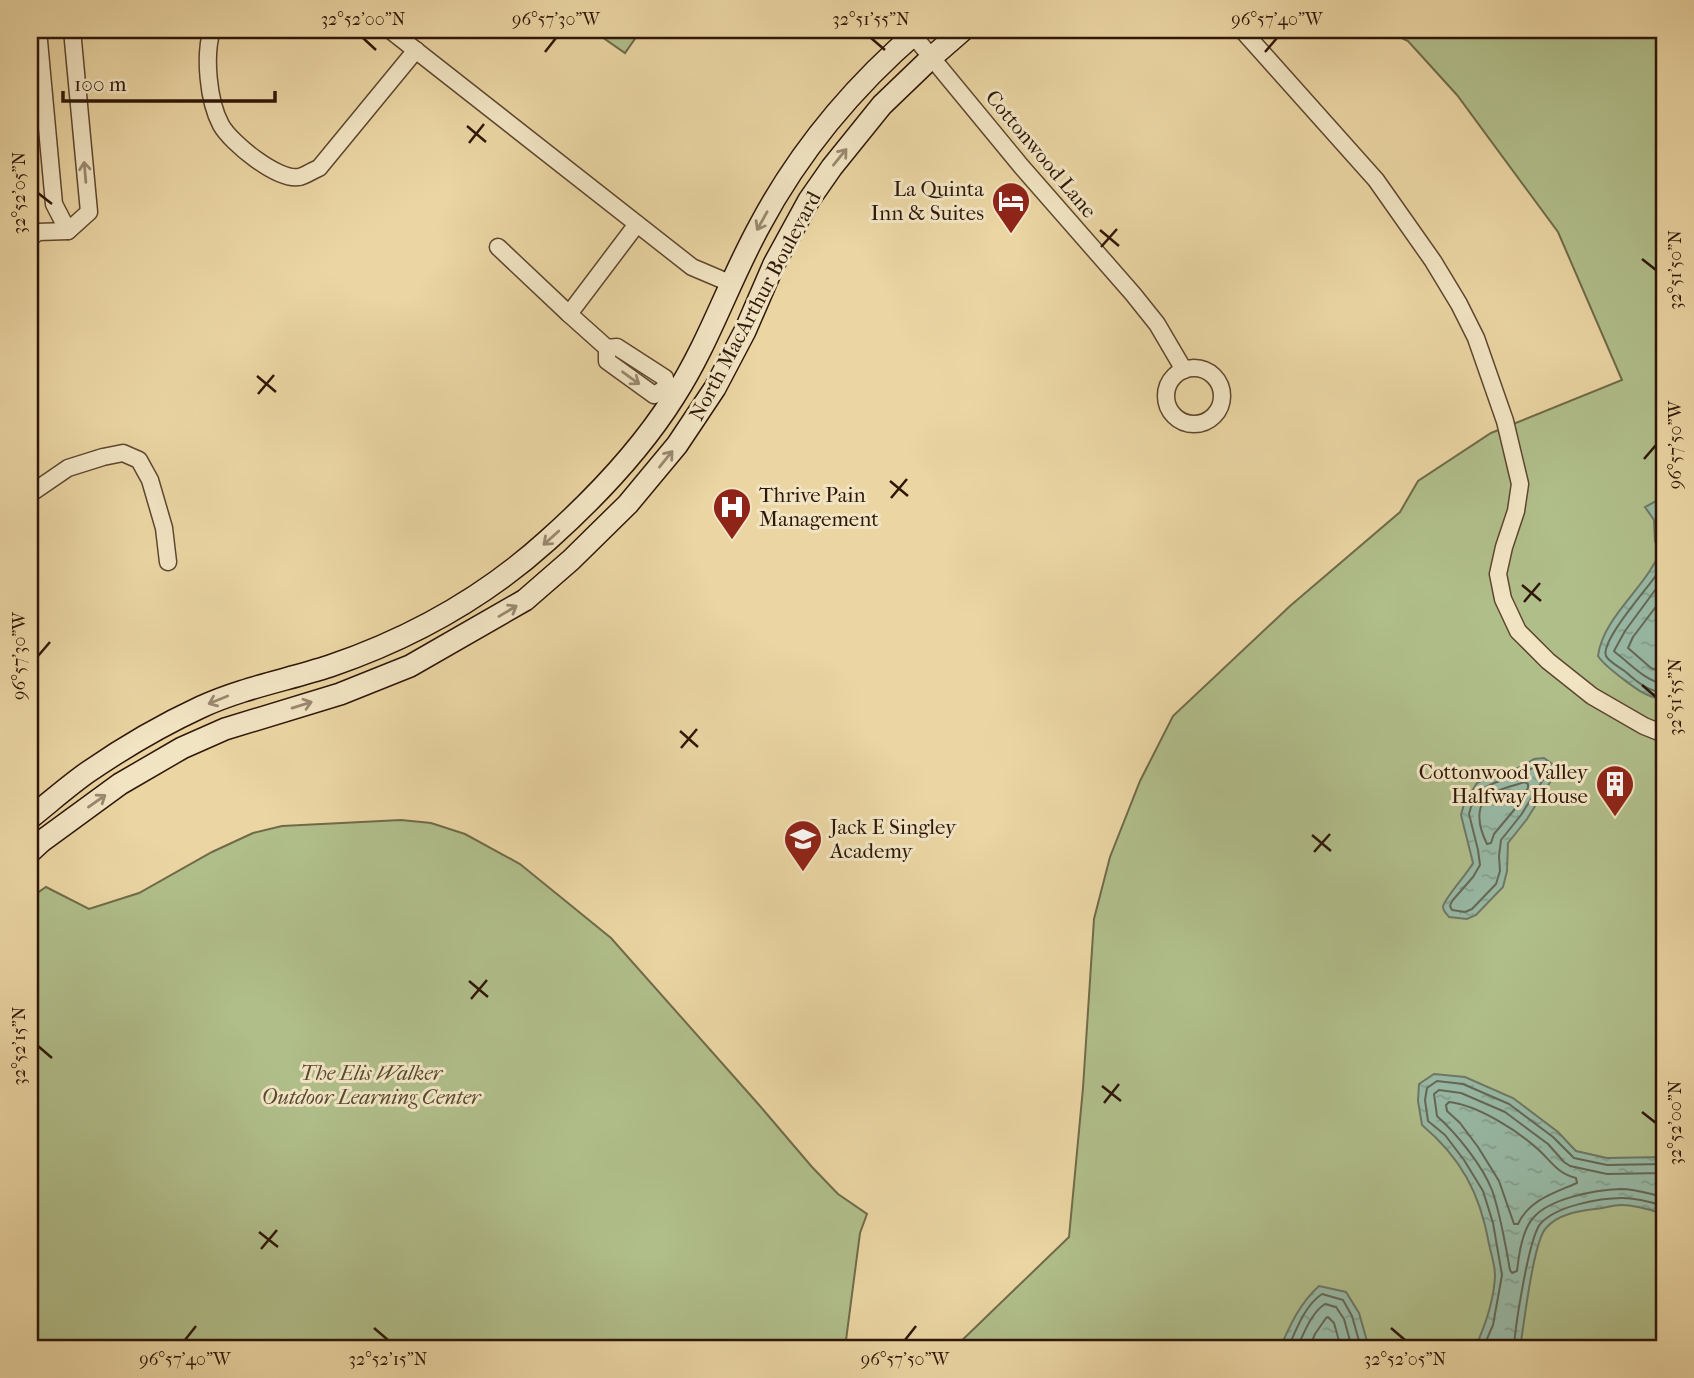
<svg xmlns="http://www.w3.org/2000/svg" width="1694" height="1378" font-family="'IM FELL French Canon',serif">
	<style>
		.green { fill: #b0be8a; stroke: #706a49; stroke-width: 2 }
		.water { fill: url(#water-ripples); stroke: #6e7866; stroke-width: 2 }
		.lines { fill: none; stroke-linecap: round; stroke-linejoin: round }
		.shore { stroke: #646856; stroke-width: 2 }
		.street-casing { stroke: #5e462f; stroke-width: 19 }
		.secondary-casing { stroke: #2f1708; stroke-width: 24 }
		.street { stroke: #f1e4c3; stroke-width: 16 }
		.secondary { stroke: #f1e4c3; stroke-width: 21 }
		.oneway { stroke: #9a886f }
		.ticks { fill: none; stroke: #2f1708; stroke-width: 2.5 }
		.labels { text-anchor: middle; stroke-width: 6; stroke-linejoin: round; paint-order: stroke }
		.street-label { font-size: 21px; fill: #2f1708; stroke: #f1e4c3 }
		.poi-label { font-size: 21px; fill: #2f1708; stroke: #f1e4c3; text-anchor: end }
		.park-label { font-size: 21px; font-style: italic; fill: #56492f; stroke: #f1e4c3 }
		.neatline { fill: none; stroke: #2f1708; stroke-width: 2.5 }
		.ticks-label { font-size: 18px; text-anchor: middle; fill: #2f1708 }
	</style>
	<defs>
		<pattern id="water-ripples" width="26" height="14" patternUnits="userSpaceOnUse" patternTransform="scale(1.75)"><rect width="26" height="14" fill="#98b9a5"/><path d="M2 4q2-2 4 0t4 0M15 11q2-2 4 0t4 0" fill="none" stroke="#839e8d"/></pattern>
	</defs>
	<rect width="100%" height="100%" fill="#ead5a3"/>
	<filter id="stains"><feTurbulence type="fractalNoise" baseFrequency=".00286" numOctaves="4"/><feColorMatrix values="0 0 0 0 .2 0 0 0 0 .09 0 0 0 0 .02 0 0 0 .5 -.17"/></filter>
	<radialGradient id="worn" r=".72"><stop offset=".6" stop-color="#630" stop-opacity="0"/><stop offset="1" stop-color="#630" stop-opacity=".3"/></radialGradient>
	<g class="green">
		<polygon points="592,30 641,30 625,53"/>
		<polygon points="1385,30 1664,30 1664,1348 954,1348 1069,1237 1083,1088 1094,919 1110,857 1140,781 1173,716 1290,606 1400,512 1418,481 1491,433 1622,380 1558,232 1457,95 1408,41"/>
		<polygon points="401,820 431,823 465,834 520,864 611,938 760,1106 812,1167 838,1194 867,1214 860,1233 845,1348 30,1348 30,898 46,887 89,909 139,893 212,852 253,833 282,826"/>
	</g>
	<g class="water">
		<path d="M1656,501L1664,510V700C1645,697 1634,687 1619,676C1611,669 1604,665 1598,656C1602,624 1632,598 1649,572C1653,566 1657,559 1660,553L1655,541L1654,520L1645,507Z"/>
		<path d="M1544,758L1558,768L1557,771L1527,819L1508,843L1507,871L1503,887L1476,915L1467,919L1449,917C1446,913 1443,911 1443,907C1443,900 1468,873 1473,863L1461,815L1464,804L1477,783L1491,776L1521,767L1534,759Z"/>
		<path d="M1434,1074L1465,1077L1513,1098L1558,1132L1576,1151L1607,1158L1664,1157V1214C1651,1210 1636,1205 1622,1205C1613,1205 1604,1208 1595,1209C1579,1211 1558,1214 1546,1228C1533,1242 1524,1325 1520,1348H1475C1485,1326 1494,1300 1495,1276C1495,1265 1491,1254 1489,1244C1480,1193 1461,1158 1422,1125L1418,1101L1419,1084Z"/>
		<path d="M1319,1286L1346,1292L1359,1313L1369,1348H1280C1290,1325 1300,1303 1319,1286Z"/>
	</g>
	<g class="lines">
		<g class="shore">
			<path d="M1664,560C1662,564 1659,569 1657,574C1648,588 1600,641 1606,656C1609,662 1621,668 1627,673C1638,683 1649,691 1664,693"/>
			<path d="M1664,578L1625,631L1614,651L1616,653C1631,664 1645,681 1664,684"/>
			<polyline points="1664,596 1633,637 1628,648 1651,668 1664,673"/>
			<polygon points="1543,765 1548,768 1548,772 1521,815 1501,840 1499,856 1500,871 1496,884 1472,909 1465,912 1452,910 1450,906 1452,901 1473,877 1480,865 1478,850 1469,814 1471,807 1482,789 1494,783 1524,773 1536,766"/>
			<path d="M1524,782L1528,784V788L1514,810L1494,834L1491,843L1487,844C1479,828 1473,805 1492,794C1501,788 1514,786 1524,782Z"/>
			<path d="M1449,1102C1478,1105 1520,1132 1541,1152C1554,1165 1558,1173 1576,1178L1577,1183C1554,1193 1529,1200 1518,1224H1514L1499,1181L1478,1147L1460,1123L1447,1111L1446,1105Z"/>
			<path d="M1664,1173L1607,1174L1570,1166L1564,1162L1548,1144L1505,1112L1461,1093L1439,1090L1434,1094L1437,1116C1457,1134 1482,1165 1492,1190C1501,1216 1505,1243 1510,1270L1512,1273L1517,1271C1519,1254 1522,1231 1533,1218C1550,1198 1595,1190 1621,1189C1635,1189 1650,1194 1664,1197"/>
			<path d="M1288,1348C1296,1330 1305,1305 1322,1294L1343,1300L1352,1316L1361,1348"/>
			<path d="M1297,1348C1304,1333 1311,1313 1325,1304L1336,1307L1344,1319L1352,1348"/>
			<polyline points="1309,1348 1315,1334 1326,1318 1328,1317 1334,1323 1341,1348"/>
			<polyline points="1483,1348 1493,1325 1502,1275 1493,1223 1483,1191 1464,1160 1445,1135 1428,1121 1425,1100 1427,1088 1437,1081 1463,1084 1509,1104 1553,1137 1574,1158 1607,1165 1664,1164"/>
			<path d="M1514,1348C1515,1328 1529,1235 1541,1223C1557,1206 1599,1198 1622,1198C1636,1198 1651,1202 1664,1206"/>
		</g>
		<defs>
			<g id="street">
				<polyline points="38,30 54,204 68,231"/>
				<path d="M212,30C204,55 208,101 221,125C231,143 278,181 299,177C305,176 313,170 319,168L416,50"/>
				<polyline points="390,30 692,267 732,284"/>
				<polyline points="1242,30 1376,180 1433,261 1459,304 1476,338 1505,421 1520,484 1516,511 1504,547 1498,574 1503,599 1518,631 1548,661 1592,696 1644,726 1664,734"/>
				<polyline points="913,35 1021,166 1133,294 1157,324 1184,370"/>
				<polyline points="30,238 38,232 68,231 89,212 72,30"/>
				<polyline points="498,247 569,314 607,348 607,361 654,395 666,388"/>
				<polyline points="569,314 637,224"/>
				<polyline points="607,348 617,347 665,378 666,388 675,394"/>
				<circle cx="1194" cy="396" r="28"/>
				<polyline points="30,494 68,468 103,457 123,453 139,460 150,480 164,528 168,562"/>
			</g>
			<g id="secondary">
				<path d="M30,818C49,803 68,786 88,772C123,748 162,725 201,707C242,688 287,680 330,666C412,638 484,598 548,540C596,497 640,451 674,397C709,343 729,281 760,225C800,150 855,85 919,30"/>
				<polyline points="30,852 42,841 120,784 182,748 225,729 340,694 410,666 525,600 571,560 628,504 677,445 715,388 745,331 774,264 809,200 832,167 882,105 932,57 963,30"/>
			</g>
		</defs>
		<use href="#street" class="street-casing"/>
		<use href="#secondary" class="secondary-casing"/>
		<use href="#street" class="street"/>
		<use href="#secondary" class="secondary"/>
	</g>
	<defs><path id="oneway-shaft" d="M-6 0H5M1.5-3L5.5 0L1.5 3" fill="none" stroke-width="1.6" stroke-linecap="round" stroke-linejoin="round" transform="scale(1.75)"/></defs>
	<g class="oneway">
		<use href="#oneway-shaft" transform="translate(840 157) rotate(-51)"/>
		<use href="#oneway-shaft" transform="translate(85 172) rotate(-95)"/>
		<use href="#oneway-shaft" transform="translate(762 221) rotate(119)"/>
		<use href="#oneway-shaft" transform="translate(631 378) rotate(36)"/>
		<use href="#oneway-shaft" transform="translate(666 459) rotate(-51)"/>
		<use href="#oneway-shaft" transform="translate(551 538) rotate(138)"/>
		<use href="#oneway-shaft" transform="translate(508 611) rotate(-31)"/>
		<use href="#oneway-shaft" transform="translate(218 700) rotate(158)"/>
		<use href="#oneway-shaft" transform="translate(302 705) rotate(-17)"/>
		<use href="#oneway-shaft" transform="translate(97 801) rotate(-35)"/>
	</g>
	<path class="ticks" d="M363,38L376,50M871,38L885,50M545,52L556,38M1265,52L1277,38M467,126L486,142M469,143L484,124M38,193L52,204M1100,230L1119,246M1101,247L1117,229M1642,259L1656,270M257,376L276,392M258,394L274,375M1644,459L1656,445M890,481L908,496M891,498L907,479M1522,585L1541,601M1524,602L1540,583M38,656L50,642M1642,685L1656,697M680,731L698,747M681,748L697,729M1312,835L1331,851M1314,852L1330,834M469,981L488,997M471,999L487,980M38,1046L52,1058M1102,1086L1121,1101M1104,1103L1119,1084M1642,1112L1656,1123M259,1232L278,1247M261,1249L277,1230M374,1328L388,1340M1391,1328L1405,1340M185,1340L196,1326M905,1340L916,1326"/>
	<defs>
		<symbol id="hotel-pin" viewBox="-11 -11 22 30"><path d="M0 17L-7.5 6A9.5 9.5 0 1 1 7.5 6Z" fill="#8f2418" stroke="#f1e4c3"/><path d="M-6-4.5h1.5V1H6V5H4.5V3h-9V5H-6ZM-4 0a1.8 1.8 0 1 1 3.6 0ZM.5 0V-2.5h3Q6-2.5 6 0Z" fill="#fff"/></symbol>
		<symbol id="hospital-pin" viewBox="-11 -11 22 30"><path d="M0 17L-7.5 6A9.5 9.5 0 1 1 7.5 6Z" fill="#8f2418" stroke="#f1e4c3"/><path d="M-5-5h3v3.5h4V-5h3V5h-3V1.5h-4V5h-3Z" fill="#fff"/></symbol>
		<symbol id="building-pin" viewBox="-11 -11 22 30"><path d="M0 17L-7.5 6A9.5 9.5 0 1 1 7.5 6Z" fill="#8f2418" stroke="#f1e4c3"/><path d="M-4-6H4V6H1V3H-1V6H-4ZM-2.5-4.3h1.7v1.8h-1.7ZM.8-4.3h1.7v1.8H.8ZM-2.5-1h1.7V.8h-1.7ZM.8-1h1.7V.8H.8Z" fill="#fff"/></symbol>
		<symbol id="school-pin" viewBox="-11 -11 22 30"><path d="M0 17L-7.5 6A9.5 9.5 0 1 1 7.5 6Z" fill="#8f2418" stroke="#f1e4c3"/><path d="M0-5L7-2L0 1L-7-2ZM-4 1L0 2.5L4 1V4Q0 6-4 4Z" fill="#fff"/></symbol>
	</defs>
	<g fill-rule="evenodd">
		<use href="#hotel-pin" x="989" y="179" width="44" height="60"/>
		<use href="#hospital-pin" x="710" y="485" width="44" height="60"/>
		<use href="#building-pin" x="1593" y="762" width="44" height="60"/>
		<use href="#school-pin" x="781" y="817" width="44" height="60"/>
	</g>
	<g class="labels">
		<g class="street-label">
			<text transform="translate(1041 154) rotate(50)" y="7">Cottonwood Lane</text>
			<text transform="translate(755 306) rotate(-62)" y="7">North MacArthur Boulevard</text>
		</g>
		<g class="poi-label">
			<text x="984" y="196">La Quinta<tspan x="984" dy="24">Inn &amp; Suites</tspan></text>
			<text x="759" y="502" text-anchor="start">Thrive Pain<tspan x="759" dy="24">Management</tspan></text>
			<text x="1588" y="779">Cottonwood Valley<tspan x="1588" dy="24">Halfway House</tspan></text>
			<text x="830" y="834" text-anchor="start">Jack E Singley<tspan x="830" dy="24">Academy</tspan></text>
		</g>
		<g class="park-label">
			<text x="371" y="1080">The Elis Walker<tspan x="371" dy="24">Outdoor Learning Center</tspan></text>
		</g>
	</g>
	<rect width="1694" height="1378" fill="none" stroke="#ead5a3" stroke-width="77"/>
	<path d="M63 91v10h212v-10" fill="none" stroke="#2f1708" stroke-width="3.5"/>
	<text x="74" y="91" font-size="21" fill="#2f1708" stroke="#f1e4c3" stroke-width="5" paint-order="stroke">100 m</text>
	<rect x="38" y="38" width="1618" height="1302" class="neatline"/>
	<g class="ticks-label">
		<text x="363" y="25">32°52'00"N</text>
		<text x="556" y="25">96°57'30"W</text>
		<text x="871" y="25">32°51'55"N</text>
		<text x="1277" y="25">96°57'40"W</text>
		<text transform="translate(19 193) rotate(-90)" y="6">32°52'05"N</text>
		<text transform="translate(1675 270) rotate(-90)" y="6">32°51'50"N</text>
		<text transform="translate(1675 445) rotate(-90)" y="6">96°57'50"W</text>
		<text transform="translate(19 656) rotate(-90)" y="6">96°57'30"W</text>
		<text transform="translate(1675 697) rotate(-90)" y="6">32°51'55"N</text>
		<text transform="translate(19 1046) rotate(-90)" y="6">32°52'15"N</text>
		<text transform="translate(1675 1123) rotate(-90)" y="6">32°52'00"N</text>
		<text x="185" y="1365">96°57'40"W</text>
		<text x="388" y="1365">32°52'15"N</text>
		<text x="905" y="1365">96°57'50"W</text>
		<text x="1405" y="1365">32°52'05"N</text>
	</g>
	<rect width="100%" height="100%" filter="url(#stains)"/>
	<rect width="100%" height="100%" fill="url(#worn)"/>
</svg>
